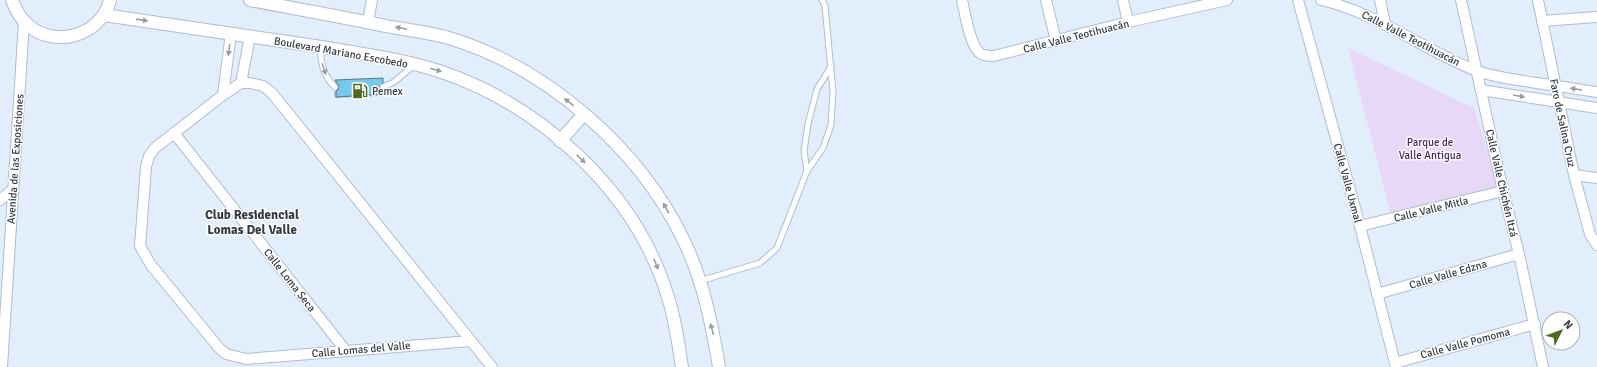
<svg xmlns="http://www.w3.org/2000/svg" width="1597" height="367" font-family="Signika,sans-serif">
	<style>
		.green { fill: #e7d8f8 }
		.shadow { fill: #0003 }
		.building { fill: #76c8ed; stroke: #5a7582 }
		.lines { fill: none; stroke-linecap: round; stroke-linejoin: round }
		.service-casing { stroke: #acbdd4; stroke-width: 7 }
		.minor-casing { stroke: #acbdd4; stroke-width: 12 }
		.tertiary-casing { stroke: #acbdd4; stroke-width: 14 }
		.service { stroke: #fff; stroke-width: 5 }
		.minor { stroke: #fff; stroke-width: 10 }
		.tertiary { stroke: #fff; stroke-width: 12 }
		.oneway { fill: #9a9da2 }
		.labels { text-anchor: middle; stroke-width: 3; stroke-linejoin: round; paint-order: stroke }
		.street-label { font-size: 11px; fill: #343b44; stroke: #fff }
		.poi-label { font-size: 11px; fill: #343b44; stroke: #fff; text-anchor: start }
		.park-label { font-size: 11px; fill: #4d246e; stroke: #fff }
		.quarter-label { font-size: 13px; font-weight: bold; fill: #343b44; stroke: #fff }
	</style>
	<rect width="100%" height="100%" fill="#e3eefc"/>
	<polygon class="green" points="1348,48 1474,108 1499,188 1391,215"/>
	<polygon class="shadow" points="382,79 378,87 383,94 381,96 335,98 334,93 338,88 334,83 336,81"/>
	<polygon class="building" points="383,78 383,83 379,87 380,90 384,91 384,94 336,97 336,91 338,90 339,86 335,80"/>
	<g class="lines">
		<defs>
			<g id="service">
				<path d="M320,47C321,63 323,76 335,87"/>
				<polyline points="383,87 394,82 413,66"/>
				<polyline points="807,171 804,151 808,124 817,89 831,67"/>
				<polyline points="700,281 760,263 777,248 807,171 823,148 831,125 833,92 825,6 822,0"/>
			</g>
			<g id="minor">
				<path d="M962,0C965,13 970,47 981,54C985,56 989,56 994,56L1128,22L1227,0"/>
				<polyline points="1046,0 1056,41"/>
				<polyline points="1123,0 1128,22"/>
				<polyline points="1298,0 1360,226 1396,367"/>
				<path d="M1321,0C1378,13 1423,50 1477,71C1494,77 1512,79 1530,82C1553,85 1575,89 1597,92"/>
				<polyline points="1380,0 1385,23"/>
				<polyline points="1461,0 1503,191 1519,254 1543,367"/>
				<polyline points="1538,0 1574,175 1590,234 1597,245"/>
				<polyline points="1542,21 1597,17"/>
				<polyline points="368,22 372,0"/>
				<polyline points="241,83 250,36"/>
				<polyline points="1481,90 1597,108"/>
				<polyline points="223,95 231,33"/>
				<polyline points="174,133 346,351"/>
				<polyline points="1574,175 1597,178"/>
				<polyline points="0,200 13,189"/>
				<polyline points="1360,226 1503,191"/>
				<polyline points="1377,294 1519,254"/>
				<polyline points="471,341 246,359 226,354 219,348 151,265 140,246 146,167 149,156 155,148 223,95 241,83 250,83 263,86 272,93 471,341 492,367"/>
				<polyline points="1395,363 1535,324"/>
				<polyline points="2,367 24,22"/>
			</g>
			<g id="tertiary">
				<path d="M12,0C15,8 18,15 24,21C49,50 101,38 110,0"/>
				<path d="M250,0C297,9 344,17 391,27C411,30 431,33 449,38C548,68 640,149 684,241C703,280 712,324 719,367"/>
				<path d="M104,15C174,25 244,35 315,46C356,53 399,58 439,71C541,105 635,191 667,294C675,317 678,342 682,367"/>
				<polyline points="560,141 584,114"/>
			</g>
		</defs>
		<use href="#service" class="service-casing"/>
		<use href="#minor" class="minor-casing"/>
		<use href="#tertiary" class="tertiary-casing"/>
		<use href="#service" class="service"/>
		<use href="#minor" class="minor"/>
		<use href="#tertiary" class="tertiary"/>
	</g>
	<defs><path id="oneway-solid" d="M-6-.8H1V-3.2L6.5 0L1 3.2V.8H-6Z"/></defs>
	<g class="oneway">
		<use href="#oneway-solid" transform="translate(142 20) rotate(8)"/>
		<use href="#oneway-solid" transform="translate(401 28) rotate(-168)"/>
		<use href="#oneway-solid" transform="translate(229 50) rotate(97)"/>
		<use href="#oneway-solid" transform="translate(324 69) rotate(72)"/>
		<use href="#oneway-solid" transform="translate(436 70) rotate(16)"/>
		<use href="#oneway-solid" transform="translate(1576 89) rotate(-171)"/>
		<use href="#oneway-solid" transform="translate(1519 96) rotate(10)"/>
		<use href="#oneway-solid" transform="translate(569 102) rotate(-141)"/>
		<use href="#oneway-solid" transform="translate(581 159) rotate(43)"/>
		<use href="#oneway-solid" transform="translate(666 208) rotate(-119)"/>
		<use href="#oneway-solid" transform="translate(656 264) rotate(68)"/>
		<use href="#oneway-solid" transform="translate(712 329) rotate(-104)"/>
	</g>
	<defs>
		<symbol id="fuel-bare" viewBox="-9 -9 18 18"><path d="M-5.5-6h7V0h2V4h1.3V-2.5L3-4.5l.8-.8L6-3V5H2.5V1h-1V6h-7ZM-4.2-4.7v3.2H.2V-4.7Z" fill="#4f6a1c" stroke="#fff" stroke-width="2.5" paint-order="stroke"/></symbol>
	</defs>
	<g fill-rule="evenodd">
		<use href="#fuel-bare" x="349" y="80" width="22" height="22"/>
	</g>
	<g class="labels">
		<g class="street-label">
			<text transform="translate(1076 36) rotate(-14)" y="4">Calle Valle Teotihuacán</text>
			<text transform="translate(1411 38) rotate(27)" y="4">Calle Valle Teotihuacán</text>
			<text transform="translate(341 52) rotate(10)" y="4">Boulevard Mariano Escobedo</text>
			<text transform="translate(1563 123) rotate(78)" y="4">Faro de Salina Cruz</text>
			<text transform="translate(15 159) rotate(-86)" y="4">Avenida de las Exposiciones</text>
			<text transform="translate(1348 183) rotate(75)" y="4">Calle Valle Uxmal</text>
			<text transform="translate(1502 183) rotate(77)" y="4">Calle Valle Chichén Itzá</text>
			<text transform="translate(1431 209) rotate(-14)" y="4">Calle Valle Mitla</text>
			<text transform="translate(1448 274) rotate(-16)" y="4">Calle Valle Edzna</text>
			<text transform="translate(290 280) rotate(52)" y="4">Calle Loma Seca</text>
			<text transform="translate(1465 343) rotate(-15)" y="4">Calle Valle Pomoma</text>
			<text transform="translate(361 349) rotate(-5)" y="4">Calle Lomas del Valle</text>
		</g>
		<g class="poi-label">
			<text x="372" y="95">Pemex</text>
		</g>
		<g class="park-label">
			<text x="1430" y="146">Parque de<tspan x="1430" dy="13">Valle Antigua</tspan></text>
		</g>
		<g class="quarter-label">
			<text x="252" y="219">Club Residencial<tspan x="252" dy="15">Lomas Del Valle</tspan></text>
		</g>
	</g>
	<g transform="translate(1561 331) rotate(48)"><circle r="19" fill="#ffffff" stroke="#aeb1b4"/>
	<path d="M0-3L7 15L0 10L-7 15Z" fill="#4f6a1c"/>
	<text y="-6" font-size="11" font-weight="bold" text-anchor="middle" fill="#343b44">N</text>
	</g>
</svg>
